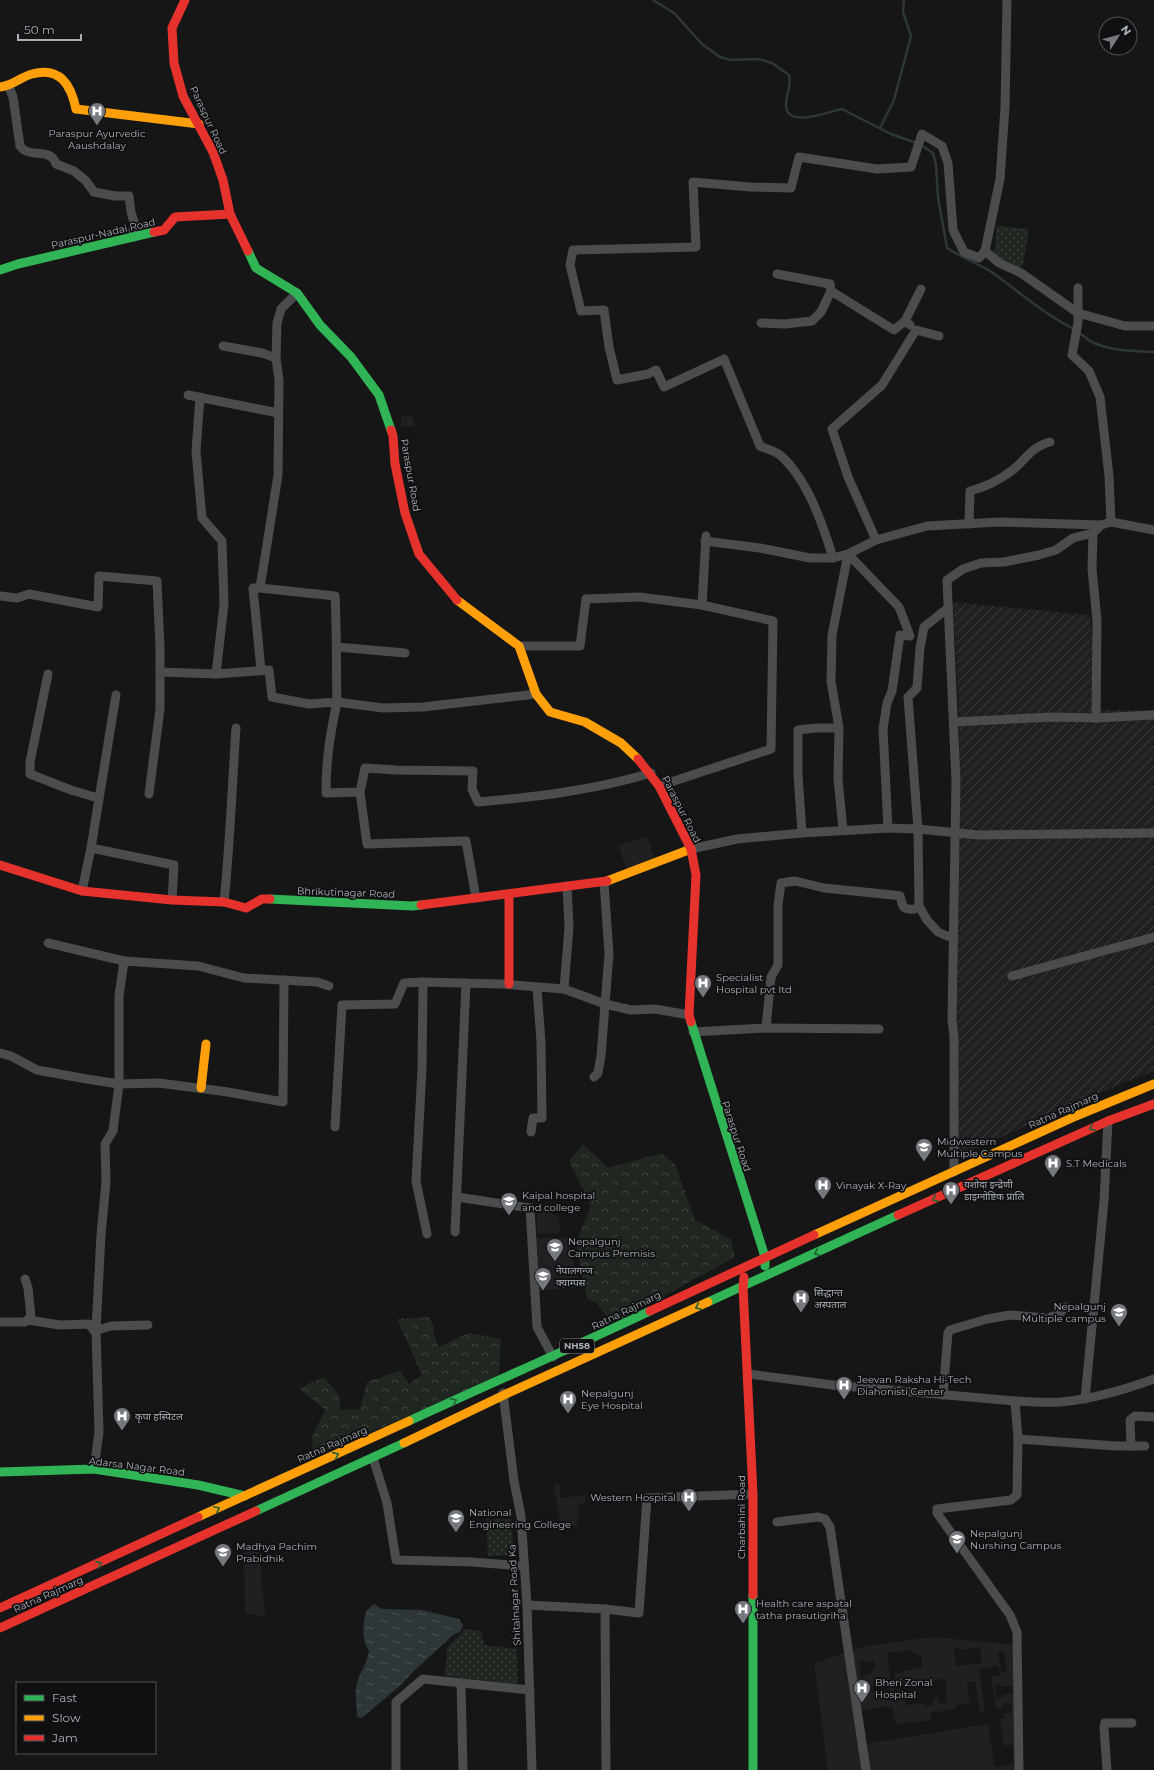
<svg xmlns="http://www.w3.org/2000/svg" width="1154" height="1770" font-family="Montserrat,'Noto Sans Devanagari',sans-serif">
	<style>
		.built { fill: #202022; fill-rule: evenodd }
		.industrial { fill: url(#industrial-furrows) }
		.green { fill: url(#green-dots) }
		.forest { fill: url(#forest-crowns) }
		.water { fill: url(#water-ripples) }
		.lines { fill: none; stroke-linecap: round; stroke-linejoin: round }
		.stream { stroke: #2d373a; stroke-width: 2.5 }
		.street { stroke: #4a4c4e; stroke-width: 9 }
		.fast { stroke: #30b455; stroke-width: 9 }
		.slow { stroke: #ff9f0a; stroke-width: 9 }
		.jam { stroke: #e5322d; stroke-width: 9 }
		.oneway { stroke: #206234 }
		.labels { text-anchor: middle; stroke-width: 3.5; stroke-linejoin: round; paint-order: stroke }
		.shield { fill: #101012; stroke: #7a7f85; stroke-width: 1 }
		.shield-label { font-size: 9px; font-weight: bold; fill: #a8afb6 }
		.street-label { font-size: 10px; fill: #a8afb6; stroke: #101012 }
		.poi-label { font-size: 10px; fill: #a8afb6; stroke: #101012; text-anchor: start }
	</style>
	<defs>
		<pattern id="industrial-furrows" width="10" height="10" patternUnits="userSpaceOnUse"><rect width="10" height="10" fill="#202022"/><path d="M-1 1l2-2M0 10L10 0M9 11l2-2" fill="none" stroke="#3e3e40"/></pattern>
		<pattern id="green-dots" width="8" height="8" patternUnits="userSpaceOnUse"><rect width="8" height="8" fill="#202620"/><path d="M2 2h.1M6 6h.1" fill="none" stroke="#3e433e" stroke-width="1.8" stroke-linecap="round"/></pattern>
		<pattern id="forest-crowns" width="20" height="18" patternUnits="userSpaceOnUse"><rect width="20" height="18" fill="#202620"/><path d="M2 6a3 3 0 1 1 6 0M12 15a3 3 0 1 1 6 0" fill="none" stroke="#3e433e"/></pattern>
		<pattern id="water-ripples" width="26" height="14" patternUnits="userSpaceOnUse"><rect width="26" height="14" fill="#2d373a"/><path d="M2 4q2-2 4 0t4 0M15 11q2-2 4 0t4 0" fill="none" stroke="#495154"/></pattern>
	</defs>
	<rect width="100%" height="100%" fill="#161616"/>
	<g class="built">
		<polygon points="401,416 413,417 414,426 401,426"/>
		<polygon points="647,837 655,859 627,870 618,845"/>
		<polygon points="543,1208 559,1218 560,1230 557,1233 537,1234 537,1210"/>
		<polygon points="534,1238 567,1238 580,1287 538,1291"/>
		<polygon points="559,1483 561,1498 585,1495 586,1502 579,1504 577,1525 570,1525 562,1531 554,1487"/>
		<polygon points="259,1549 265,1616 245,1614 244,1551"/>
		<path d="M932,1637L1015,1645L1018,1770H1012V1769L1004,1770H828L814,1663L866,1646ZM980,1647L982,1663L956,1666L954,1648H959V1650ZM912,1650L914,1654L921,1656L922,1667L894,1674L897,1686L924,1683L945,1678L947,1703L940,1704L939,1697L933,1698V1705L925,1706V1703L906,1705L905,1695L901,1696L900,1689L894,1690L889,1674L888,1653ZM1004,1651L1007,1672L1001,1673L998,1652ZM865,1660V1662L874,1661L875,1669L871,1670L872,1674L865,1675V1678H861L859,1661ZM998,1666L1000,1675L991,1676L996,1709H1002V1704L1011,1703L1012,1713L1004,1714L1005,1718L1000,1719L1004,1746L1012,1745L1014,1764L995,1767L988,1724L863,1744L859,1711L892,1706L895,1722L899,1724L931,1720L930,1713L956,1709V1705L970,1703L967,1682L975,1681L980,1712L985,1711L979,1669ZM888,1680L890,1694L876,1696L875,1691H870V1687L874,1686L873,1682ZM995,1684H1000L1001,1687L1012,1686L1013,1693L1002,1695L1003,1698L997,1699Z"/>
	</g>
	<polygon class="industrial" points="953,602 1090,615 1098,710 1154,710 1154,1071 1118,1085 957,1157 956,1039 959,1031 956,1022 956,946 960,840 959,715"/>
	<g class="green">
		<polygon points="997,226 1029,229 1022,270 994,255"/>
		<polygon points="486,1519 511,1519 514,1555 488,1556"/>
		<polygon points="465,1629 481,1631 484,1645 517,1649 518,1684 445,1676 447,1648"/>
	</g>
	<g class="forest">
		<polygon points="583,1144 608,1168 661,1153 675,1164 695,1220 731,1239 735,1257 622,1319 609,1319 596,1303 587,1299 576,1243 591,1206 569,1161"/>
		<polygon points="430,1317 438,1347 469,1333 501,1339 499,1377 313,1457 312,1437 325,1410 299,1388 324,1377 339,1395 341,1410 360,1409 367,1382 400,1371 409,1384 422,1375 397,1319"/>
	</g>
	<path class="water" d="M374,1604L382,1609L421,1610L459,1619L463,1625L460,1632L453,1635L412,1673L402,1684L362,1718L357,1717C357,1707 355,1696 356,1688C358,1674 367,1665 369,1651C361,1638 363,1626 366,1611Z"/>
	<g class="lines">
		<g class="stream">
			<path d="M653,0L674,13L702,44L720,57L731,60L759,59L772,63L789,75C792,88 785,96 786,106C788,129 830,111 842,109L891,134L916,143"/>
			<polyline points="880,128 894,100 911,36 903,12 904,0"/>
			<path d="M921,145L933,153L936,165L938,197L947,248C961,257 979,264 993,273C1019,292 1043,313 1072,328"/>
			<path d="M1081,334C1085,337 1089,341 1094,343C1112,351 1134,351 1154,352"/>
		</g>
		<g class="street">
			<polyline points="1007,0 1005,107 1000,179 985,251 999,263 1021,273 1078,313 1125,326 1154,326"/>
			<path d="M9,87L13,97L20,146C29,159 52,147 56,164L74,171L86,181L94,192L115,196H129L131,212L134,222L133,230L135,237"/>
			<polyline points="777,274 830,284 831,291"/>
			<polyline points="1078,288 1078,323 1072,355 1089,371 1100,397 1109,476 1111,522"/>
			<polyline points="761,323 785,324 812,321 821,312 831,291 894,330 905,321"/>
			<polyline points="910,325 905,321 921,289"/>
			<polyline points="223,346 262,353 276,358"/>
			<polyline points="188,395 278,413"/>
			<path d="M200,397L196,451L202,518L222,541L224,604L216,674L269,670L272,697L309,704L337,702C336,667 337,632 335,596L260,588L278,475L279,380L276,358L277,323L281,309L297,293"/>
			<path d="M969,524L970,491C986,487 1000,480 1014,469C1029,456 1030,448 1050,442"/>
			<polyline points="1093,533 1092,569 1097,621 1096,718 1154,715"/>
			<polyline points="876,540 848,477 832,429 882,385 916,330 939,336"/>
			<polyline points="705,541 760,548 810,558 833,558 848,554 876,540 927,526 1000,522 1101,525 1111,522 1154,530"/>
			<path d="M833,558C823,525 807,478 780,455C775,451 766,449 760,446L724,359L664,387L656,370L648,374L617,380L609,347L604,310L581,311L570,265L573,250L696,247L693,182L750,187L791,188L799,157L877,169L911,167L922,134L942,146L948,163L953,230L964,252L979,258L985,251"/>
			<polyline points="260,588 253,588 261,670"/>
			<polyline points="0,596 17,598 29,594 98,607 99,576 157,581 160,647 160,709 149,794"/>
			<polyline points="948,608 924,627 920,648 917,688 908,697 918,829 919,906 927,920 938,932 947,936 954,937"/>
			<polyline points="519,646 580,646 586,599 639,597 702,605"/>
			<polyline points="337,647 405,653"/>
			<polyline points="160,672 216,674"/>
			<polyline points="48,674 30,762 30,774 71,790 98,798"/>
			<path d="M536,694L423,707L383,708L337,702C330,735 326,760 326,793L360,792L365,768L396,770L473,771L472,789L478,802C536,797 595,790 651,773"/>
			<polyline points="954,722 1053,717 1096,718"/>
			<polyline points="659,786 771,749 773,621 702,605 706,536"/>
			<polyline points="360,792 367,844 466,841 476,898"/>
			<polyline points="843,830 838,779 839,728 831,681 832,635 848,554 899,607 910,636 900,635 892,691 887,703 883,729 888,828"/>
			<polyline points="802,833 798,775 798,730 816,728 839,728"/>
			<polyline points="91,848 174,865 172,900"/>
			<polyline points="691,849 737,839 802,833 888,828 918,829 978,835 1154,833"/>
			<polyline points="82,891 91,848 116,695"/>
			<path d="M224,902C230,844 232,786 236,728"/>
			<polyline points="48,943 124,961"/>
			<polyline points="1012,976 1154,937"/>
			<polyline points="564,989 569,927 567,886"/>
			<path d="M766,1028L771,977L778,965V905L781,883L795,881L824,888L893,895L900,896C903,907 902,910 915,909L919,906"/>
			<polyline points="693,1032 766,1028 879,1029"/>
			<polyline points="0,1053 11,1056 37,1070 87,1079 119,1084 159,1083 228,1092 283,1102 284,980"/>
			<polyline points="594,1077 598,1073 601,1056 609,954 604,882"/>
			<polyline points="335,1127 342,1005 395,1004 404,983 423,982"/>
			<polyline points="531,1132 533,1118 542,1118 541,1042 537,988"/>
			<polyline points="954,1172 954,1036 952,1020 956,781 947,580 963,569 981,563 1004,562 1039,555 1056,550 1073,538 1093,533 1101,525"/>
			<polyline points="457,1197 530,1208 537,1327 553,1357"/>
			<polyline points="455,1232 466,983"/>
			<polyline points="427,1234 416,1181 422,1069 423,982 501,984 564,989 605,1004 631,1010 655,1009 689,1015"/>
			<polyline points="28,1320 60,1325 89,1324 94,1331 111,1326 148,1325"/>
			<polyline points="0,1322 25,1322 31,1317 28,1288 25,1279"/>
			<polyline points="748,1374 833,1385 1015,1401 1018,1439 1017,1495 1011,1500 937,1509 937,1513 1010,1615 1017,1632 1019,1770"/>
			<polyline points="503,1393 514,1481 521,1516 527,1605 532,1770"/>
			<polyline points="943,1395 948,1333 950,1330 987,1319 1010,1315 1048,1318 1059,1314 1065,1307"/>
			<polyline points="1085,1399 1104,1201 1108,1121"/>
			<path d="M1015,1401C1030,1402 1046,1403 1061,1402C1093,1399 1124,1390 1154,1379"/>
			<polyline points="1018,1439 1116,1446 1145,1446"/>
			<polyline points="1131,1446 1130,1420 1135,1416 1154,1417"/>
			<polyline points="373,1458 387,1503 396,1560 472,1562 524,1566"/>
			<polyline points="94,1469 99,1432 96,1330 101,1235 106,1182 105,1144 113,1131 119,1084 119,996 124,961 198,966 244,978 317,982 329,986"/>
			<polyline points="777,1522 818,1517 825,1519 830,1527 866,1770"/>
			<polyline points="527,1605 605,1609 606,1770"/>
			<polyline points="605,1609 639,1613 647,1498 753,1494"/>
			<polyline points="461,1683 463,1770"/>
			<polyline points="396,1770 396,1702 423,1679 530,1690"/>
			<polyline points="1107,1770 1104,1728 1105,1723 1132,1723"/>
		</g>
		<g class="fast">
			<polyline points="248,251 256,268 297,293 320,325 351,357 379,395 391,430"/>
			<polyline points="0,270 18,264 154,232"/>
			<polyline points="270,899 412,906 421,905"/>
			<polyline points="691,1022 765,1257 765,1266"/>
			<polyline points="708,1302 898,1215"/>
			<path d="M409,1421C489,1384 570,1349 650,1311"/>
			<polyline points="0,1472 94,1469 198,1485 245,1496"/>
			<polyline points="256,1511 404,1443"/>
			<polyline points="753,1595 753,1770"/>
		</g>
		<g class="slow">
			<path d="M0,87C13,86 20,77 32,74C60,66 71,85 76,109L199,124"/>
			<polyline points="457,600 519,646 536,694 550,712 585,722 621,743 638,759"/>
			<polyline points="607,881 691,849"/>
			<polyline points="201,1088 206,1044"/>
			<polyline points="814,1235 1076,1116 1154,1084"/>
			<polyline points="404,1443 504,1395 708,1302"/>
			<polyline points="198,1517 409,1421"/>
		</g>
		<g class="jam">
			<polyline points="185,0 172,28 174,63 183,96 213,152 223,180 230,214 248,251"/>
			<polyline points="154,232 164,230 175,217 230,214"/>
			<polyline points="391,430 393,436 395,464 405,513 419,554 457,600"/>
			<polyline points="638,759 659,786 691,849 696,875 689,1015 691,1022"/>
			<polyline points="0,865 82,891 172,900 224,902 246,908 262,899 270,899"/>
			<polyline points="509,894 509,984"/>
			<polyline points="421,905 607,881"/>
			<polyline points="898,1215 1108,1121 1154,1104"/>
			<polyline points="744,1277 743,1287 753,1494 753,1595"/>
			<polyline points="650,1311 814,1235"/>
			<polyline points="0,1608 198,1517"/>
			<polyline points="0,1628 256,1511"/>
		</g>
	</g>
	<defs><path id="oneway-chevron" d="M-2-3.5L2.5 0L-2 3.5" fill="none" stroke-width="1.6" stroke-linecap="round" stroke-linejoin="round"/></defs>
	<g class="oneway">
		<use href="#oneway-chevron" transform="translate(1092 1128) rotate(156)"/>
		<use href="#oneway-chevron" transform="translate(935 1199) rotate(156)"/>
		<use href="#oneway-chevron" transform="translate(817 1253) rotate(155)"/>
		<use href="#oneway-chevron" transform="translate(698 1307) rotate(156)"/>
		<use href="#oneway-chevron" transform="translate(454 1401) rotate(-25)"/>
		<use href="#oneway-chevron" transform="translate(336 1455) rotate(-24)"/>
		<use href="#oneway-chevron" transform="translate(217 1509) rotate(-25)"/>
		<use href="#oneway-chevron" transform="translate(99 1564) rotate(-24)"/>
	</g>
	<defs>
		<symbol id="hospital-pin" viewBox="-11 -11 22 30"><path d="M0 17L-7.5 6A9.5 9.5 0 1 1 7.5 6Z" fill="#75797e" stroke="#101012"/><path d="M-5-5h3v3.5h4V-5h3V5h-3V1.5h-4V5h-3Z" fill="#fff"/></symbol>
		<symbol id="university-pin" viewBox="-11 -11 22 30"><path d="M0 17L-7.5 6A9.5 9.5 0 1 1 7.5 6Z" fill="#75797e" stroke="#101012"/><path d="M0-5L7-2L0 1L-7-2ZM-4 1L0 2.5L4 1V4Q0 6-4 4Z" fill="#fff"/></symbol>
	</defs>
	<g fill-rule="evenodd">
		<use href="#hospital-pin" x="87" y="101" width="20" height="27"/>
		<use href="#hospital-pin" x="693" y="973" width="20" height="27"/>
		<use href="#university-pin" x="914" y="1137" width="20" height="27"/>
		<use href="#hospital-pin" x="1043" y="1153" width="20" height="27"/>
		<use href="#hospital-pin" x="813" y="1175" width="20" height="27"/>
		<use href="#hospital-pin" x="941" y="1180" width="20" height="27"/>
		<use href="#university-pin" x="499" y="1191" width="20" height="27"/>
		<use href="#university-pin" x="545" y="1237" width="20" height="27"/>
		<use href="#university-pin" x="533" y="1266" width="20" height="27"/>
		<use href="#hospital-pin" x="791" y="1288" width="20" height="27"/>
		<use href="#university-pin" x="1109" y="1302" width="20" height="27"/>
		<use href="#hospital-pin" x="834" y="1375" width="20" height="27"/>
		<use href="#hospital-pin" x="558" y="1389" width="20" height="27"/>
		<use href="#hospital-pin" x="112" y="1406" width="20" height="27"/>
		<use href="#hospital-pin" x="679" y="1487" width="20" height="27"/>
		<use href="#university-pin" x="446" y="1508" width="20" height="27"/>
		<use href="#university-pin" x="947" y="1529" width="20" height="27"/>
		<use href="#university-pin" x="213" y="1542" width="20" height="27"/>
		<use href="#hospital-pin" x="733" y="1599" width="20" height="27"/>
		<use href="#hospital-pin" x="852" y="1678" width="20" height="27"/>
	</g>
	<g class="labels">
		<rect class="shield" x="560" y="1339" width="34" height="14" rx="3"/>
		<g class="shield-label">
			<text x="577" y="1349">NH58</text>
		</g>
		<g class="street-label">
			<text transform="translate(209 120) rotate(65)" y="4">Paraspur Road</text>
			<text transform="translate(103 233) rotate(-13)" y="4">Paraspur-Nadai Road</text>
			<text transform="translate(411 475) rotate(80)" y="4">Paraspur Road</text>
			<text transform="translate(682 809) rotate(63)" y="4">Paraspur Road</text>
			<text transform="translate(346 892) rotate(2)" y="4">Bhrikutinagar Road</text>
			<text transform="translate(1063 1110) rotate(-24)" y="4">Ratna Rajmarg</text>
			<text transform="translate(737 1136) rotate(72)" y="4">Paraspur Road</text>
			<text transform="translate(626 1310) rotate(-26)" y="4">Ratna Rajmarg</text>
			<text transform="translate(332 1444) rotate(-24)" y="4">Ratna Rajmarg</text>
			<text transform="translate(137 1466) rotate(7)" y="4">Adarsa Nagar Road</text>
			<text transform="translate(741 1517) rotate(-90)" y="4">Charbahini Road</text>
			<text transform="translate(48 1594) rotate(-24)" y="4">Ratna Rajmarg</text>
			<text transform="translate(514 1595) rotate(-93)" y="4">Shitalnagar Road Ka</text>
		</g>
		<g class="poi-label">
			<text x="97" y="137" text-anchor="middle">Paraspur Ayurvedic<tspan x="97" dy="12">Aaushdalay</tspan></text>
			<text x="716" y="981">Specialist<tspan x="716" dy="12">Hospital pvt ltd</tspan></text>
			<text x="937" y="1145">Midwestern<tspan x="937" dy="12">Multiple Campus</tspan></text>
			<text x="1066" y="1167">S.T Medicals</text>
			<text x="964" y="1188">यशोदा इन्द्रेणी<tspan x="964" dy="12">डाइग्नोष्टिक प्रालि</tspan></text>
			<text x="836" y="1189">Vinayak X-Ray</text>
			<text x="522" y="1199">Kaipal hospital<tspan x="522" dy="12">and college</tspan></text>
			<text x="568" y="1245">Nepalgunj<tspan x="568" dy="12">Campus Premisis</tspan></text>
			<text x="556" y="1274">नेपालगन्ज<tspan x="556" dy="12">क्याम्पस</tspan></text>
			<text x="814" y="1296">सिद्धान्त<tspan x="814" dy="12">अस्पताल</tspan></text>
			<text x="1106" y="1310" text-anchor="end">Nepalgunj<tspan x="1106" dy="12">Multiple campus</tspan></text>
			<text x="857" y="1383">Jeevan Raksha Hi-Tech<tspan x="857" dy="12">Diahonisti Center</tspan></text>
			<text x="581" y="1397">Nepalgunj<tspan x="581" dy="12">Eye Hospital</tspan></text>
			<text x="135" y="1420">कृपा हस्पिटल</text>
			<text x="676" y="1501" text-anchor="end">Western Hospital</text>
			<text x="469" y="1516">National<tspan x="469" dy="12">Engineering College</tspan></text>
			<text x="970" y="1537">Nepalgunj<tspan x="970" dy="12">Nurshing Campus</tspan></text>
			<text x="236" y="1550">Madhya Pachim<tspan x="236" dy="12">Prabidhik</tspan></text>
			<text x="756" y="1607">Health care aspatal<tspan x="756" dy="12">tatha prasutigriha</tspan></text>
			<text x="875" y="1686">Bheri Zonal<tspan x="875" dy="12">Hospital</tspan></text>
		</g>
	</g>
	<rect x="16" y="1682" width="140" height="72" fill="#101012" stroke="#4d5054"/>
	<rect x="24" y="1695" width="20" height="6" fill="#30b455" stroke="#4d5054"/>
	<text x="52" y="1702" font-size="12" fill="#a8afb6">Fast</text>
	<rect x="24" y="1715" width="20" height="6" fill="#ff9f0a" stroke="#4d5054"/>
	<text x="52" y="1722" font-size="12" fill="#a8afb6">Slow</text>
	<rect x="24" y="1735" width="20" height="6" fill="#e5322d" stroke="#4d5054"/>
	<text x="52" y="1742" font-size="12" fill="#a8afb6">Jam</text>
	<g transform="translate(1118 36) rotate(54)"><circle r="19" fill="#101012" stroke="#4d5054"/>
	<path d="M0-3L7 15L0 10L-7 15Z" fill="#75797e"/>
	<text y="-6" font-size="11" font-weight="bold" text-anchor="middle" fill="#a8afb6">N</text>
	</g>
	<path d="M18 34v6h63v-6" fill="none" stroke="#a8afb6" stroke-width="2"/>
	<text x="24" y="34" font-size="12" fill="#a8afb6" stroke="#101012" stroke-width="3" paint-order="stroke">50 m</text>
</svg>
